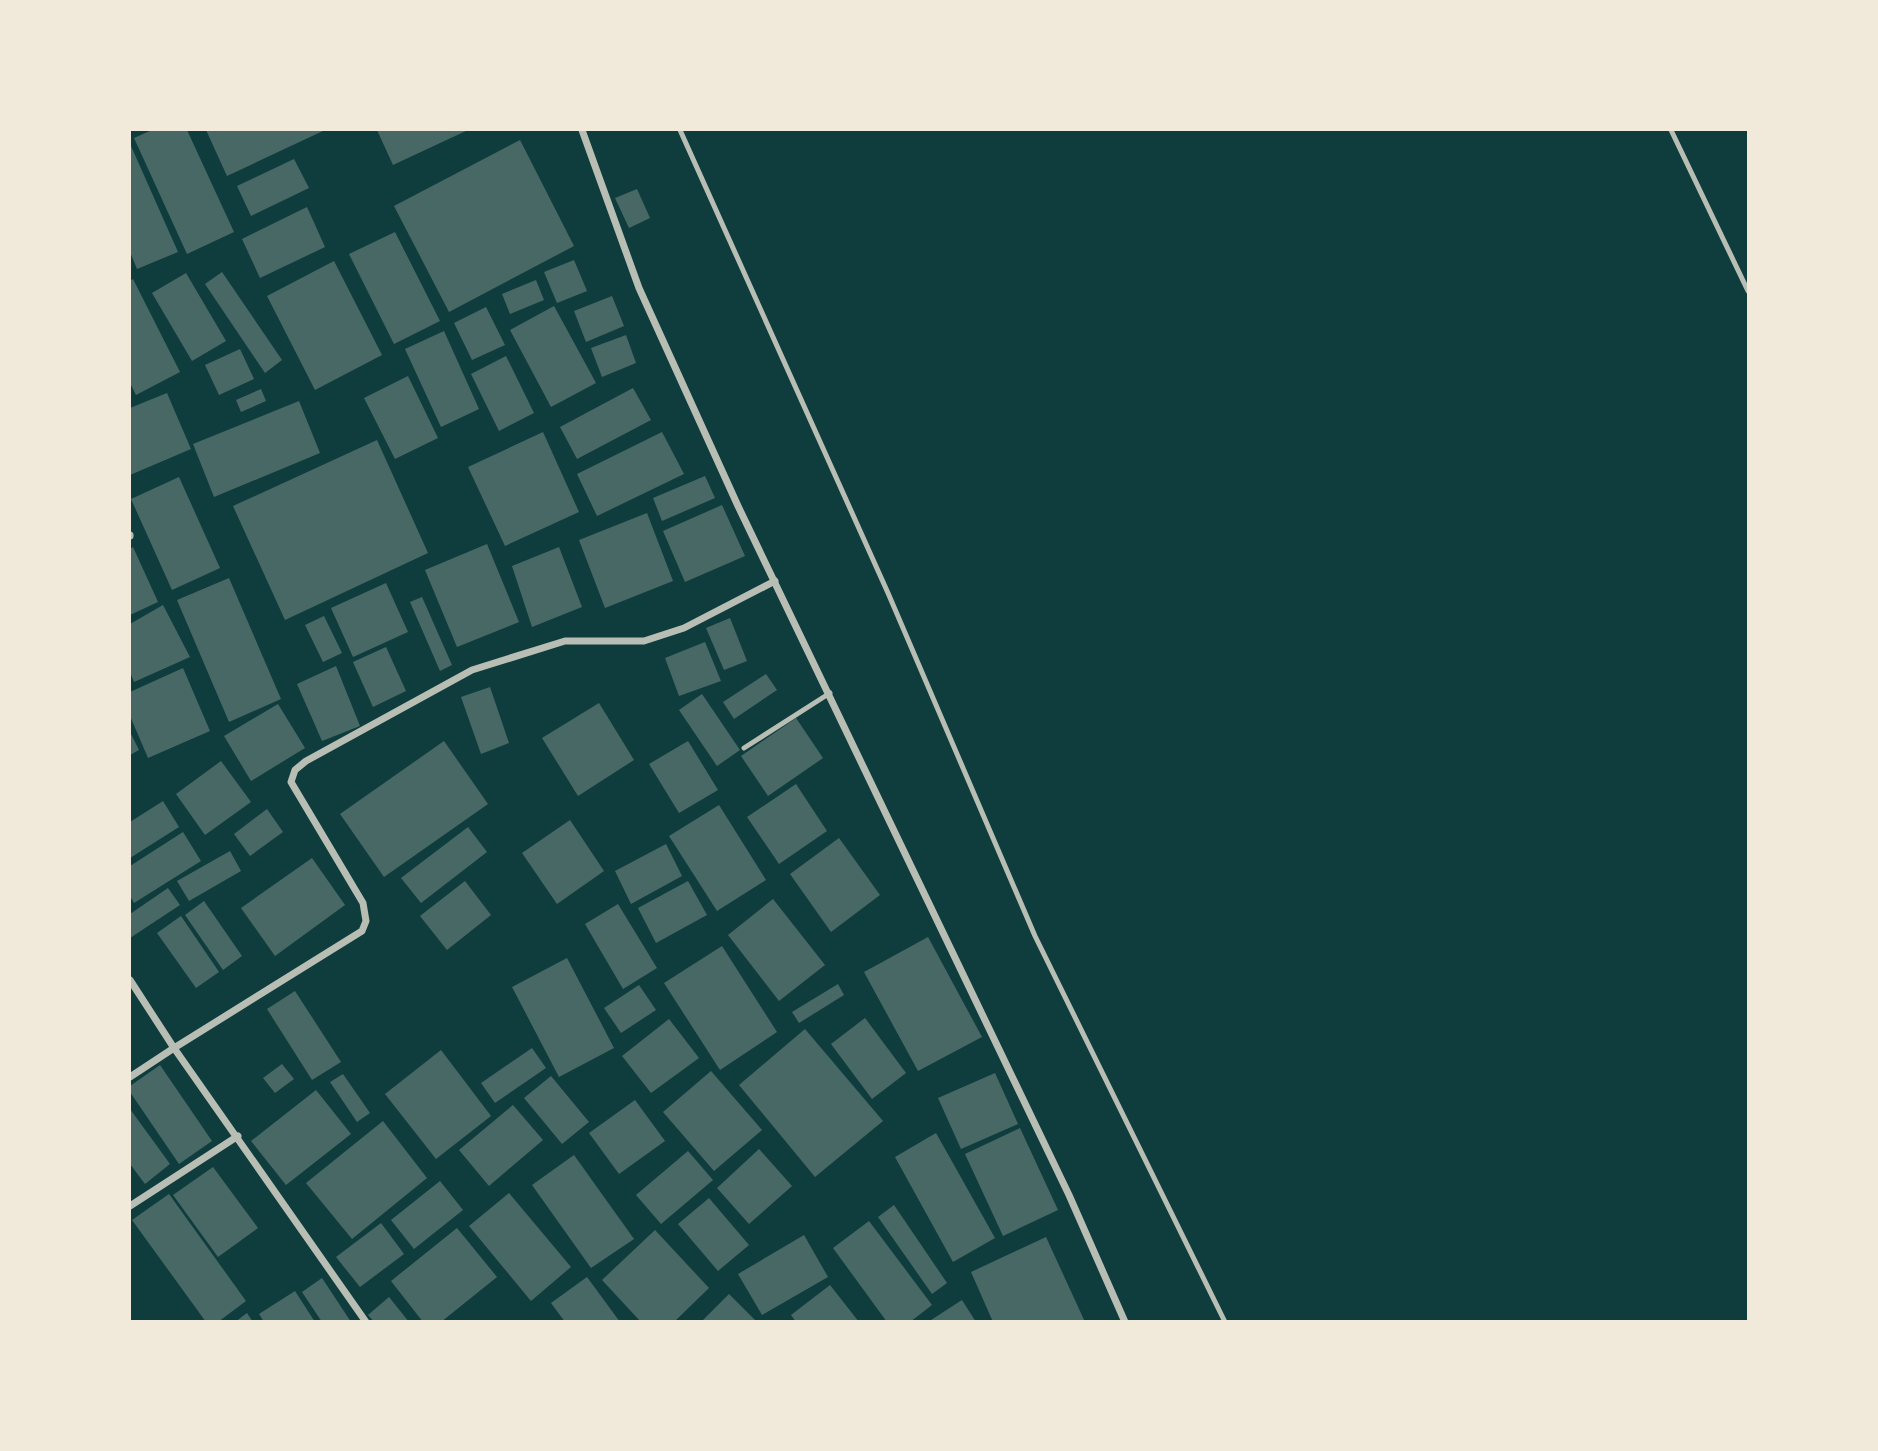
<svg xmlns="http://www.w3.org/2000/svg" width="1878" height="1451" font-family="'DM Sans',sans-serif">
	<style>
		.building { fill: #486865 }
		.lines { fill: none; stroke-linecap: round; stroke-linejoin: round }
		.service { stroke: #b8beb3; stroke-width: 5 }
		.minor { stroke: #b8beb3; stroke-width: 7 }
	</style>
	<rect width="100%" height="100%" fill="#0f3d3e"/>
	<g class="building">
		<polygon points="152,130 187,130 234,232 187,254 134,138"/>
		<polygon points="206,130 325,130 227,176"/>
		<polygon points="377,130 468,130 393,165"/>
		<polygon points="520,140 574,246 449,312 394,206"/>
		<polygon points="131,146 178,252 137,269 130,252"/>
		<polygon points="294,159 309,188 251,216 237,186"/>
		<polygon points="637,189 650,218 629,228 615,198"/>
		<polygon points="307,207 325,247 260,278 242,239"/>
		<polygon points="395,232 440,321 394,344 349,254"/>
		<polygon points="574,260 587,291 557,303 544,272"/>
		<polygon points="334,261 382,355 315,390 267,296"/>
		<polygon points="222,272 282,360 265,373 205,284"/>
		<polygon points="186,273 226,341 192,361 152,293"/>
		<polygon points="133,279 180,372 136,395 130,383 130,281"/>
		<polygon points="536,280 544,300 510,314 502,294"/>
		<polygon points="612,296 624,326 586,342 574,311"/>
		<polygon points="554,306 596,383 551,407 510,330"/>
		<polygon points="486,307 505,345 472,360 454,323"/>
		<polygon points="444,331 479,409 441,427 405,349"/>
		<polygon points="626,335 636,363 602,377 591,348"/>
		<polygon points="240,349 254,379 219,395 205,365"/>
		<polygon points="506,356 534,413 499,431 471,374"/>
		<polygon points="408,376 438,438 395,459 364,398"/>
		<polygon points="633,388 651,420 577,459 560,427"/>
		<polygon points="261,389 266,401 241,412 236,400"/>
		<polygon points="167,393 191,449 130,475 130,408"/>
		<polygon points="299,401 320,453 214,497 193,444"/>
		<polygon points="543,432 579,512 505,546 468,467"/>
		<polygon points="662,432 684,474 597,516 577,474"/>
		<polygon points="377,440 428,553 285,620 233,506"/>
		<polygon points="705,476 715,498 662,521 653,498"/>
		<polygon points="179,477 220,568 172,590 131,499"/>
		<polygon points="722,505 745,556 685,582 663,531"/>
		<polygon points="647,513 673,581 605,608 579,540"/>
		<polygon points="487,544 519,622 457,647 425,570"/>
		<polygon points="133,547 158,602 130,615 130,549"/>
		<polygon points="559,547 582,607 532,627 512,566"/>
		<polygon points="229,578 281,699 229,722 177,600"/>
		<polygon points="386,583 408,632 353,657 331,608"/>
		<polygon points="422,597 452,665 440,671 410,602"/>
		<polygon points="163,605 190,657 134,682 130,672 130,624"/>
		<polygon points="324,616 342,653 323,662 305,625"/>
		<polygon points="730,618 747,661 724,670 706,628"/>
		<polygon points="705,642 721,681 679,696 665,658"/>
		<polygon points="386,647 406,691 373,707 353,662"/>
		<polygon points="336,666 360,726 322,741 297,684"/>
		<polygon points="183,668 210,731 148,758 130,716 130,692"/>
		<polygon points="766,674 777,690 734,719 723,702"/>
		<polygon points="490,687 509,743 481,754 461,697"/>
		<polygon points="702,694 740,750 717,766 679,710"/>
		<polygon points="599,703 634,760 578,796 542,738"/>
		<polygon points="278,704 305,748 251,781 224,736"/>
		<polygon points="796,718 823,758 768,796 741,756"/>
		<polygon points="130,732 139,750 130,755"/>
		<polygon points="444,741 488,804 384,877 340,814"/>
		<polygon points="688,741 718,790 679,813 649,764"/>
		<polygon points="221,761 251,802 205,835 176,794"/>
		<polygon points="796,784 827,831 779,864 747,817"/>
		<polygon points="163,801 179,827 130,858 130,822"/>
		<polygon points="719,805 766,880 717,911 669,836"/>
		<polygon points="267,809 283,832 250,856 234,834"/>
		<polygon points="570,820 604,871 557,904 522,853"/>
		<polygon points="468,827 487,852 421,903 401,878"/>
		<polygon points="183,832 201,861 134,903 130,896 130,866"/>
		<polygon points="839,838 880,895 831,932 790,874"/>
		<polygon points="666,844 682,876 631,904 615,871"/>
		<polygon points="230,851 241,871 189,901 177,881"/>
		<polygon points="312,858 345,905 275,956 241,908"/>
		<polygon points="465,881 491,915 447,950 420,916"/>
		<polygon points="688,881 707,915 656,943 638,908"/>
		<polygon points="168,888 180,905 130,938 130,914"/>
		<polygon points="773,899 825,965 779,1001 728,935"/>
		<polygon points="204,901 242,956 223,970 185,915"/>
		<polygon points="618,904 657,968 623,989 585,924"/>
		<polygon points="181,916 219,972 196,988 157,933"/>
		<polygon points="928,937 982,1037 918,1071 864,972"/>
		<polygon points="722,946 777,1032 720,1070 664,983"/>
		<polygon points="567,958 614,1048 559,1077 512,987"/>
		<polygon points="838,984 844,995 799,1023 792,1012"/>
		<polygon points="639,985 656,1010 621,1033 604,1008"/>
		<polygon points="295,991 341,1062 312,1080 267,1009"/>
		<polygon points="865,1018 906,1073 872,1099 831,1044"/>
		<polygon points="669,1019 699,1058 651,1093 622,1056"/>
		<polygon points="805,1029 883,1121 815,1177 739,1085"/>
		<polygon points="532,1048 546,1068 495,1103 481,1083"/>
		<polygon points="441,1050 491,1116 436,1159 385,1094"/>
		<polygon points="282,1064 294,1079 275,1093 263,1078"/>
		<polygon points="160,1065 212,1141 179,1164 130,1092 130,1086"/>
		<polygon points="711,1071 762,1130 714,1171 663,1112"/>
		<polygon points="995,1073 1018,1124 961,1149 938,1098"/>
		<polygon points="343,1074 370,1113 357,1122 330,1082"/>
		<polygon points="551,1076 589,1122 562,1144 524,1098"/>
		<polygon points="316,1090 351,1134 286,1185 251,1141"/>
		<polygon points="635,1100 665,1141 619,1174 589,1133"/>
		<polygon points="513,1105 543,1140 489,1186 459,1150"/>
		<polygon points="130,1109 170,1164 145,1184 130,1164"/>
		<polygon points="383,1121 427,1178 352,1239 306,1183"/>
		<polygon points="1020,1128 1058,1210 1003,1236 965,1154"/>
		<polygon points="936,1133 995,1238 953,1262 895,1157"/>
		<polygon points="759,1149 792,1186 749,1224 717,1188"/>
		<polygon points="688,1151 713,1180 661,1224 636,1195"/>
		<polygon points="574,1155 634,1239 591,1268 532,1185"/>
		<polygon points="213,1167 258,1228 218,1257 173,1195"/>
		<polygon points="440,1181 463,1210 414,1249 391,1220"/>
		<polygon points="509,1193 571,1267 531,1301 469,1226"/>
		<polygon points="169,1194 246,1301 218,1322 206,1322 132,1220"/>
		<polygon points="709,1198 749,1245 718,1271 678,1224"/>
		<polygon points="894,1205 947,1283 932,1294 878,1217"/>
		<polygon points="869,1221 932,1305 910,1322 887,1322 833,1248"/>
		<polygon points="381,1223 404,1254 360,1287 336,1257"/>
		<polygon points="457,1228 497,1277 441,1322 423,1322 391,1281"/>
		<polygon points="655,1230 709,1288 674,1322 641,1322 602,1280"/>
		<polygon points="804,1235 828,1277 762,1315 738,1274"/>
		<polygon points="1046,1237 1085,1322 993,1322 971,1272"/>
		<polygon points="587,1277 620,1322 565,1322 551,1303"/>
		<polygon points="322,1278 351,1322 322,1322 302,1292"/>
		<polygon points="830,1285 859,1322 796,1322 791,1315"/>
		<polygon points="295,1291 315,1322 264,1322 259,1314"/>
		<polygon points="729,1294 757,1322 701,1322"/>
		<polygon points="389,1297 409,1322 374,1322 368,1315"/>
		<polygon points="962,1300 976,1322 928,1322"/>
		<polygon points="247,1313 253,1322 235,1322"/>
	</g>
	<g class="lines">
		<g class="service">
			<polyline points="680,130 888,593 1035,936 1225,1322"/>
			<polyline points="1671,130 1748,291"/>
			<polyline points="744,748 830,693"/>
		</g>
		<g class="minor">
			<polyline points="582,130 639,288 738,506 1069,1195 1125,1322"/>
			<polyline points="130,536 130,535"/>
			<polyline points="130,980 174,1048 362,931 366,921 363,903 291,782 295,770 306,761 472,670 565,641 644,641 684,628 775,581"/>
			<polyline points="130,1077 174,1048 366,1322"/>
			<polyline points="130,1206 238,1136"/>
		</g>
	</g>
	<rect width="1878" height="1451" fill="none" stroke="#f1e9da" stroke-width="262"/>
</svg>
